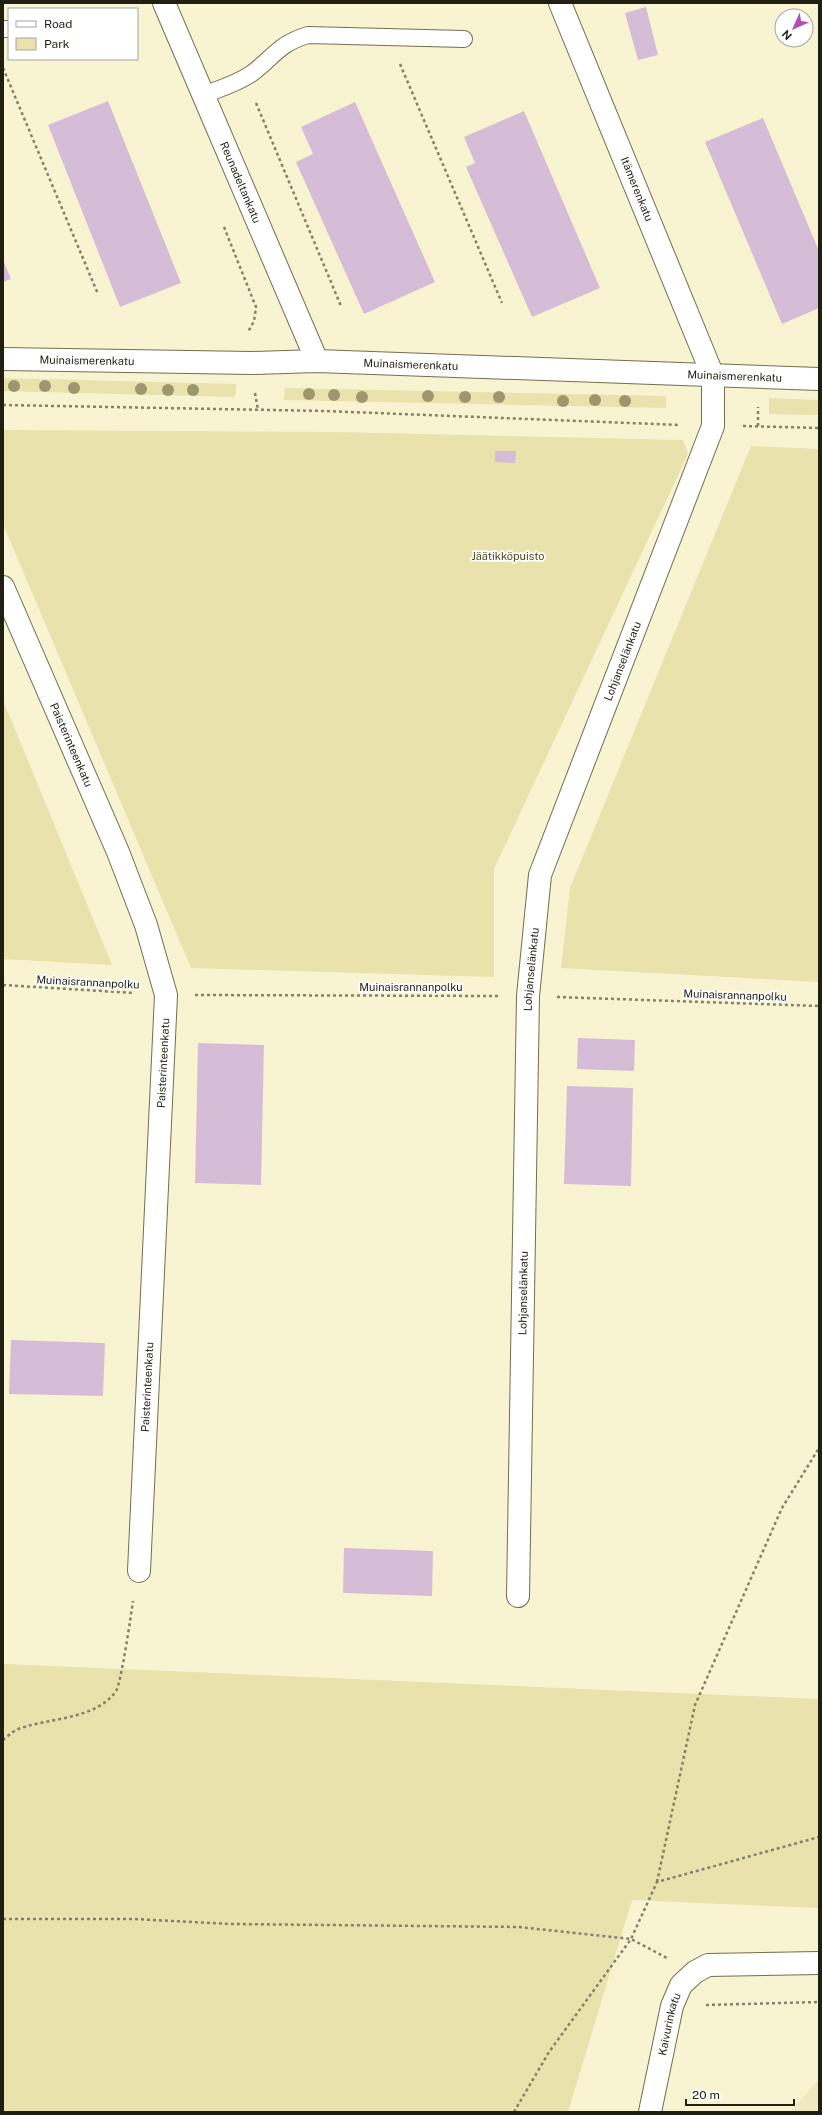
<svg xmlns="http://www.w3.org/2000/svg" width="822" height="2115" font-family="'Public Sans',sans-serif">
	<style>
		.built { fill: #eee9bf }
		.green { fill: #e9e2ac }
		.building { fill: #d6bdd7 }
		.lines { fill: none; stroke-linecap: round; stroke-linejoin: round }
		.service-casing { stroke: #726e50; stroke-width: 18 }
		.minor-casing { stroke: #726e50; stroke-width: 24 }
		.path { stroke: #84816a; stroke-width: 2.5; stroke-dasharray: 3 3; stroke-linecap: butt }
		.service { stroke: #fff; stroke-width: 16 }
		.minor { stroke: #fff; stroke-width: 22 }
		.tree { fill: #9c976e }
		.labels { text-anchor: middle; stroke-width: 3.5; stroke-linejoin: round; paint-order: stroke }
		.street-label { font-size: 11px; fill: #201f12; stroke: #fff }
		.park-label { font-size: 11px; fill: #514b1c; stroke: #fff }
	</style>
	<rect width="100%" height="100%" fill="#f8f4d2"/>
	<polygon class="built" points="819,2079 819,2112 790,2112"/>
	<g class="green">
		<polygon points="3,378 236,384 235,397 3,391"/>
		<polygon points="285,388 666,396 666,408 284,400"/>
		<polygon points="769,398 819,400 819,415 769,414"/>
		<polygon points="3,430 335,432 683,440 688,454 494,869 494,977 191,968 3,524"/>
		<polygon points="751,446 819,449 819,982 561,968 570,888"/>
		<polygon points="3,700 112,965 3,959"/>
		<polygon points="3,1664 819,1699 819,1908 632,1900 568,2112 3,2112"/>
	</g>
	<g class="building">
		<polygon points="646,7 658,55 638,60 625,13"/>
		<polygon points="108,101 181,283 120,307 48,125"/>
		<polygon points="355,102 435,282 364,314 296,162 313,154 301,127"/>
		<polygon points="524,111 600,288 532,317 466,167 475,163 464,137"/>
		<polygon points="763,118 819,251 819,308 782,324 705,142"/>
		<polygon points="3,260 11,279 3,282"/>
		<polygon points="495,451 516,451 515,463 495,462"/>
		<polygon points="578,1038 635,1040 634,1071 577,1069"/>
		<polygon points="198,1043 264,1045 261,1185 195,1183"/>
		<polygon points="567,1086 633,1088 631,1186 564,1184"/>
		<polygon points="11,1340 105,1343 103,1396 9,1394"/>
		<polygon points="344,1548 433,1551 432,1596 343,1593"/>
	</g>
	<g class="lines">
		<defs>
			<g id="service">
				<polyline points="3,29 9,29"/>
				<path d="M203,95C219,89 236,84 251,74C274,57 278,44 308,35L464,39"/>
			</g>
			<g id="minor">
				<path id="s1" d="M164,3L317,361"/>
				<path id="s2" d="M3,359L251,363L317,361L819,379"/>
				<path id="s3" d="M3,587L118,852L146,925L166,995L139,1571"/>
				<path id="s4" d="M518,1596L528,996L540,875L713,426V376L560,3"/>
				<path id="s5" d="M650,2112L672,2006L681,1985L695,1972L708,1965L819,1963"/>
			</g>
		</defs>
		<use href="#service" class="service-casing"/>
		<use href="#minor" class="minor-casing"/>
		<g class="path">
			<polyline points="400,64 502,303"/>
			<polyline points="3,68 98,294"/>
			<polyline points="256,103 341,306"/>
			<polyline points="224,227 256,307 254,321 248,332"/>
			<polyline points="255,393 258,410"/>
			<polyline points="3,405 325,411 680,425"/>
			<polyline points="743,426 819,428"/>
			<polyline points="758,426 758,407"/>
			<polyline points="3,985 134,993"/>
			<polyline points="195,995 498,996"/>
			<polyline points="557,997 819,1006"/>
			<path d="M3,1740C8,1736 14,1730 21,1728C50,1718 97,1719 116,1691C121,1684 131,1615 133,1601"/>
			<polyline points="657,1882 695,1705 782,1508 819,1448"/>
			<polyline points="3,1919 134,1919 231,1924 519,1927 631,1939 667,1958"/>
			<polyline points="706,2005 819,2002"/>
			<polyline points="514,2112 549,2052 631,1939 657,1882 819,1837"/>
		</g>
		<use href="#service" class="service"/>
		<use href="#minor" class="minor"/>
	</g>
	<g class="tree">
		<circle cx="14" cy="386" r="6"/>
		<circle cx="45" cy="386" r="6"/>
		<circle cx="74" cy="388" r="6"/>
		<circle cx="141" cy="389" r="6"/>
		<circle cx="168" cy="390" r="6"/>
		<circle cx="193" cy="390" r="6"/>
		<circle cx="309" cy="394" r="6"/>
		<circle cx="334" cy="395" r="6"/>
		<circle cx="428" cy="396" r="6"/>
		<circle cx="362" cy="397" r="6"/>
		<circle cx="465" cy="397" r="6"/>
		<circle cx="499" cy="397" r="6"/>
		<circle cx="595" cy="400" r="6"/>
		<circle cx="563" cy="401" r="6"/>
		<circle cx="625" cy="401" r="6"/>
	</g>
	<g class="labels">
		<g class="street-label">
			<text dy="4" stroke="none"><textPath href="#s1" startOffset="195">Reunadeltankatu</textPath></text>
			<text transform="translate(637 189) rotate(68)" y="4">Itämerenkatu</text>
			<text dy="4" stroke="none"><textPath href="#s2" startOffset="84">Muinaismerenkatu</textPath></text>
			<text dy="4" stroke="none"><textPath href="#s2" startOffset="408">Muinaismerenkatu</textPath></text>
			<text dy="4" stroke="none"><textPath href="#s2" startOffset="732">Muinaismerenkatu</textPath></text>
			<text dy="4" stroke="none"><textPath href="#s4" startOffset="951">Lohjanselänkatu</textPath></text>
			<text dy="4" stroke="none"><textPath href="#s3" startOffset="172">Paisterinteenkatu</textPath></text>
			<text dy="4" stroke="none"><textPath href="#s4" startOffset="627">Lohjanselänkatu</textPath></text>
			<text transform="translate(88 982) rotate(3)" y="4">Muinaisrannanpolku</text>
			<text x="411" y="991">Muinaisrannanpolku</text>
			<text transform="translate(735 995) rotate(2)" y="4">Muinaisrannanpolku</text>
			<text transform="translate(163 1063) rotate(-87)" y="4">Paisterinteenkatu</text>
			<text dy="4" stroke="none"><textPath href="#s4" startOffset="303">Lohjanselänkatu</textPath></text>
			<text transform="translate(147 1387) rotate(-87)" y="4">Paisterinteenkatu</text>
			<text dy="4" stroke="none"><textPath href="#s5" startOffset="90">Kaivurinkatu</textPath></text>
		</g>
		<g class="park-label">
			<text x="508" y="560">Jäätikköpuisto</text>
		</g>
	</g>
	<rect width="822" height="2115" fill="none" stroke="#201f12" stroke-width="8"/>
	<rect x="8" y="8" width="130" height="52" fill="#ffffff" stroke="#a6a5a0"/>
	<rect x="16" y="21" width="20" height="6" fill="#ffffff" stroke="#a6a5a0"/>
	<text x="44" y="28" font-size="12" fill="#201f12">Road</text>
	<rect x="16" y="38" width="20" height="12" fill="#e9e2ac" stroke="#a6a5a0"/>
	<text x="44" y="48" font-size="12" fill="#201f12">Park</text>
	<g transform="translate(794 28) rotate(225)"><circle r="19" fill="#ffffff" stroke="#a6a5a0"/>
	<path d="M0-3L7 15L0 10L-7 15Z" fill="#b14fb6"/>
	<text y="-6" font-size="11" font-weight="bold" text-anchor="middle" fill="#201f12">N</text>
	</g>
	<path d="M686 2099v6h108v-6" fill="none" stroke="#201f12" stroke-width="2"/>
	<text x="692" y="2099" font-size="12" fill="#201f12" stroke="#ffffff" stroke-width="3" paint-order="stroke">20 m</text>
</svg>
